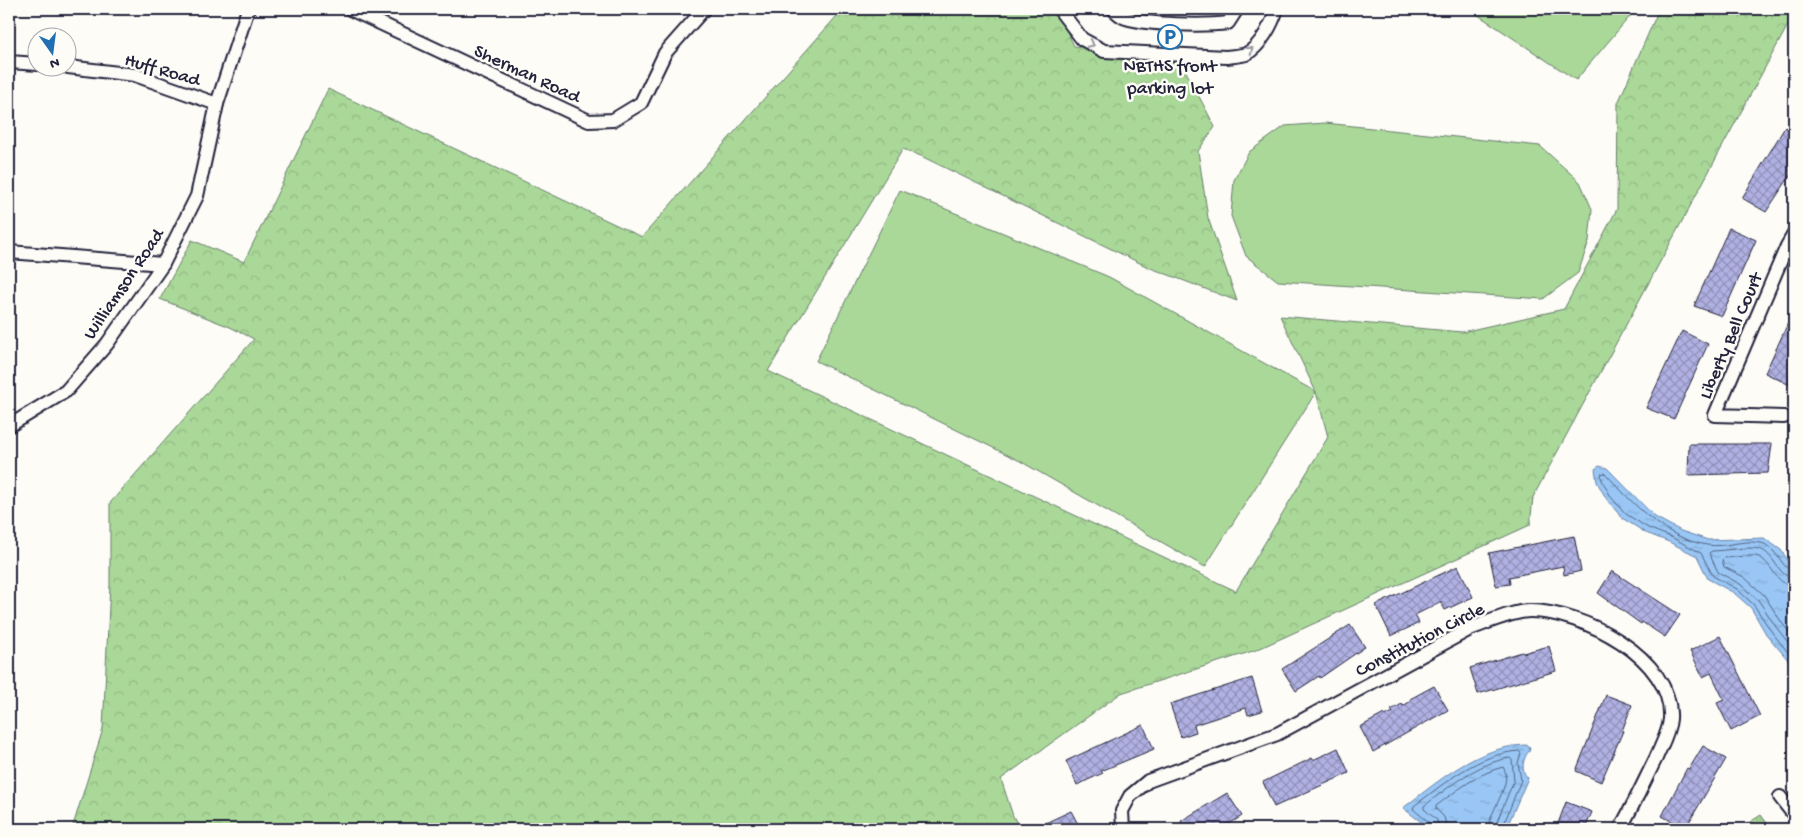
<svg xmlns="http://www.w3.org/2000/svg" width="1803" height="838" font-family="'Gochi Hand',sans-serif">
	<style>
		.grass { fill: url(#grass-tufts); stroke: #667d6a }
		.forest { fill: url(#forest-crowns); stroke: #667d6a }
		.pitch { fill: #aad898; stroke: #667d6a }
		.water { fill: url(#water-ripples); stroke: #6984aa }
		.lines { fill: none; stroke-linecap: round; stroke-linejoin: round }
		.shore { stroke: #526485; stroke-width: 1 }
		.building { fill: url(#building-cross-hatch); stroke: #22223b }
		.minor-casing { stroke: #22223b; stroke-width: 16 }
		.path { stroke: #22223b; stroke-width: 2.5; stroke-dasharray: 1 4; stroke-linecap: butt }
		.minor { stroke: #fdfcf7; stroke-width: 12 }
		.oneway { stroke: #9a9aa2 }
		.labels { text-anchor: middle; stroke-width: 5; stroke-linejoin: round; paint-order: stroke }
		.poi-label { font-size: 19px; fill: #22223b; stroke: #fdfcf7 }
		.street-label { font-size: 19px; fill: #22223b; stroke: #fdfcf7 }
	</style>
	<defs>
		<pattern id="grass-tufts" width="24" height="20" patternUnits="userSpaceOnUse" patternTransform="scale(1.25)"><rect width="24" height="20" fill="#aad898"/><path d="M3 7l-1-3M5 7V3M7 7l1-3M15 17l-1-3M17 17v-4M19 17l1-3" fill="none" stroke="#92b984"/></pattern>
		<pattern id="forest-crowns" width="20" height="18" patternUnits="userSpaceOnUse" patternTransform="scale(1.25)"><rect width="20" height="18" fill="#aad898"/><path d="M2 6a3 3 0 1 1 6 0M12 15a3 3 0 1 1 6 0" fill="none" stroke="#92b984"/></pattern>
		<pattern id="water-ripples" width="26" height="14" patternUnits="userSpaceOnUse" patternTransform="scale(1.25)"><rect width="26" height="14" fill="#99c6f4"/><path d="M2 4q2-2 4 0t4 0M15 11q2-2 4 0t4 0" fill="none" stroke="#84aad2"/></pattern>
		<pattern id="building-cross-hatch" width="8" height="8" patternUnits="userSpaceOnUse" patternTransform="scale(1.25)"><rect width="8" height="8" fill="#b0b1e2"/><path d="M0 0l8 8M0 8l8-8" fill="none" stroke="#8f90b8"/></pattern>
	</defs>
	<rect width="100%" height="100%" fill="#fdfcf7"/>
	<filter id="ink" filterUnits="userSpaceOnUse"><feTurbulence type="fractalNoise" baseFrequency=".02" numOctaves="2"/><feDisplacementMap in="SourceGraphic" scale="10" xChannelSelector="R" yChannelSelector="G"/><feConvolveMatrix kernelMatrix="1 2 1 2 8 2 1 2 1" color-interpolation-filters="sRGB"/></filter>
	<g filter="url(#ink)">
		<polygon class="grass" points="1761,815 1771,829 1739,829"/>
		<polygon class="forest" points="843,9 1056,9 1074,46 1182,64 1215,127 1198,151 1208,218 1237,301 1148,267 921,156 903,149 768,371 1236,591 1328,437 1316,392 1280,316 1462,332 1564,309 1617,209 1618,103 1659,9 1794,9 1794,14 1533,497 1530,525 1256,650 1121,693 1001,779 1013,816 1020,829 72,829 103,729 110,585 110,503 254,339 230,327 160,299 192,240 244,262 328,89 642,237"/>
		<g class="pitch">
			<polygon points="1469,9 1636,9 1576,80"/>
			<polygon points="1325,123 1540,146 1580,182 1592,209 1589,241 1578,273 1543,299 1278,281 1246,256 1231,216 1234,180 1249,152 1285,126"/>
			<polygon points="900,190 1109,277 1316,392 1205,567 1020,461 816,361"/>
		</g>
		<g class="water">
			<polygon points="1599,466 1607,468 1655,517 1681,531 1708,540 1764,538 1781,550 1794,570 1794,667 1766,634 1751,608 1734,593 1708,579 1697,556 1669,542 1646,533 1622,518 1607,500 1597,482 1595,469"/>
			<path d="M1526,745L1530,747L1529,751C1523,758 1520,771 1528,778L1506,829H1430L1403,808C1440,780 1478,746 1526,745Z"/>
		</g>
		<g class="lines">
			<g class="shore">
				<path d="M1794,572C1783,571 1776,546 1761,543C1743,539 1724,548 1707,545C1664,538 1633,504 1605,473L1601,474L1602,480L1611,497L1626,514L1648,528L1671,537L1701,553L1713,576L1737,589L1754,605L1771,631L1794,660"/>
				<path d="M1794,578C1777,577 1775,553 1759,549C1749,546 1723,551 1712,551L1709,553L1718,572L1740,584L1759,601L1776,627L1794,650"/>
				<path d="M1794,586C1775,585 1774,565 1759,557C1752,554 1732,558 1724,558L1722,560L1724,567L1744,577L1764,595L1782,623L1794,638"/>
				<path d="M1433,829L1431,824L1413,809L1414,806C1446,782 1478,754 1519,751L1521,753L1518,763L1521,780L1502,829"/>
				<path d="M1439,829L1437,820L1424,809V806C1450,786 1477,763 1510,758L1512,760L1514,780L1496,824V829"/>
				<path d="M1447,829L1444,817L1436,809V806C1456,791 1478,773 1503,767C1514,783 1489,811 1488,829"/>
			</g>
		</g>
		<g class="building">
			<polygon points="1785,127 1794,133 1794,170 1766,212 1742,198"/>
			<polygon points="1729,228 1756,240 1722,316 1694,306"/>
			<polygon points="1794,310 1794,387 1765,373"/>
			<polygon points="1682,331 1708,344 1674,419 1646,408"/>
			<polygon points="1689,444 1772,444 1768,473 1688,475"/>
			<polygon points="1574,536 1581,571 1564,575 1563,566 1509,577 1510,584 1496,586 1489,553"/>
			<polygon points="1458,566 1473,597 1445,610 1441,602 1415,615 1419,623 1391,636 1376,605"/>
			<polygon points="1612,571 1680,615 1665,637 1642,622 1641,624 1598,593"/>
			<polygon points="1350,625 1365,647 1320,678 1319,676 1296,691 1282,669"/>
			<polygon points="1720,636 1760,716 1731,731 1717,703 1724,700 1711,673 1703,677 1690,651"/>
			<polygon points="1549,646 1556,671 1478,694 1470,668 1522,652 1523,653"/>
			<polygon points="1252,678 1262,711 1248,715 1246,708 1194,725 1196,732 1181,737 1170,704"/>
			<polygon points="1434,686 1448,710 1373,752 1360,727 1384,714 1385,716 1393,712 1391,710 1402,704 1403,706 1411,701 1410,699"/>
			<polygon points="1606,695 1632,705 1622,731 1623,731 1601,782 1576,771"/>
			<polygon points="1143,725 1154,749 1101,771 1103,773 1077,785 1066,761"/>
			<polygon points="1703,746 1726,759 1685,829 1662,816 1687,768 1689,769"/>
			<polygon points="1338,748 1349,773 1274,807 1263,782 1312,758 1313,760"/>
			<polygon points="1227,793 1242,816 1221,829 1172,829 1182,823 1181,821"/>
			<polygon points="1566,802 1592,812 1585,829 1556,829"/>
			<polygon points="1071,811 1078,824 1071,827 1072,829 1043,829 1041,825"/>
			<polygon points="1358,823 1360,829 1337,829"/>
		</g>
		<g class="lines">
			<defs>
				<g id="minor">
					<polyline points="350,9 589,121 613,120 641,103 665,53 704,9"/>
					<path d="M1059,9L1082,39L1104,51L1226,57C1232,56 1240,56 1246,54C1261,46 1272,24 1277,9"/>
					<path d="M1113,9C1117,12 1121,17 1126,18C1149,25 1204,26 1228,23L1237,9"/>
					<polyline points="9,62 38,64"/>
					<polyline points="68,67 135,75 217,104"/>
					<polyline points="9,252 163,264"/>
					<polyline points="1784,417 1715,415 1787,246 1794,234"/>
					<polyline points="9,426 66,391 107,344 163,264 197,196 217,104 248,9"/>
					<polyline points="1780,797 1794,815"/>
					<path d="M1123,829L1122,811L1130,796L1148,781L1277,734L1472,628C1489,622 1513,611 1530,611C1582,611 1674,658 1670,719C1669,732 1661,746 1656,758C1644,782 1633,806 1620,829"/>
				</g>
			</defs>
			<use href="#minor" class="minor-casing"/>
			<polyline class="path" points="1295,12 1300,9"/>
			<use href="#minor" class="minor"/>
		</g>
		<defs><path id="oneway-chevron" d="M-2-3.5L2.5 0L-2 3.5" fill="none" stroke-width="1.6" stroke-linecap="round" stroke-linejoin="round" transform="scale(1.25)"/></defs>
		<g class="oneway">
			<use href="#oneway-chevron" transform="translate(1091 44) rotate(28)"/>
			<use href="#oneway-chevron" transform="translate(1250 50) rotate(-37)"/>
		</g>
	</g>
	<defs>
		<symbol id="parking-ring" viewBox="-11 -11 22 22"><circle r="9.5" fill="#fdfcf7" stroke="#1f6fb2" stroke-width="1.5"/><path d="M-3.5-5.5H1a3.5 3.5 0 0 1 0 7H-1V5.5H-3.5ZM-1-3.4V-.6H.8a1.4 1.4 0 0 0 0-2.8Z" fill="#1f6fb2"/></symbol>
	</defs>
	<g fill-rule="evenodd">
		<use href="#parking-ring" x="1156" y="23" width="28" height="28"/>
	</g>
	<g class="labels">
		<g class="poi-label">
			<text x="1170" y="71">NBTHS front<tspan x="1170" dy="22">parking lot</tspan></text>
		</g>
		<g class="street-label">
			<text transform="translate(163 68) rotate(16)" y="7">Huff Road</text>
			<text transform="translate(528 72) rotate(25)" y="7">Sherman Road</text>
			<text transform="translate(122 283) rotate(-56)" y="7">Williamson Road</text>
			<text transform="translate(1729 335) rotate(-67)" y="7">Liberty Bell Court</text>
			<text transform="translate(1419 638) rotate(-27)" y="7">Constitution Circle</text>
		</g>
	</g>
	<rect width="1803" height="838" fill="none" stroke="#fdfcf7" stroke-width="30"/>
	<rect x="15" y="15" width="1773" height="808" fill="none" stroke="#22223b" stroke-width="2" filter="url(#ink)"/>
	<g transform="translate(52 52) rotate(166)"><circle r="24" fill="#fdfcf7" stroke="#a5a5ac"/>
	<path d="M0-4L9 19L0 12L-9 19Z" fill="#1f6fb2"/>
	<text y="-8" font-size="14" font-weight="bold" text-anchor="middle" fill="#22223b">N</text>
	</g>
</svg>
